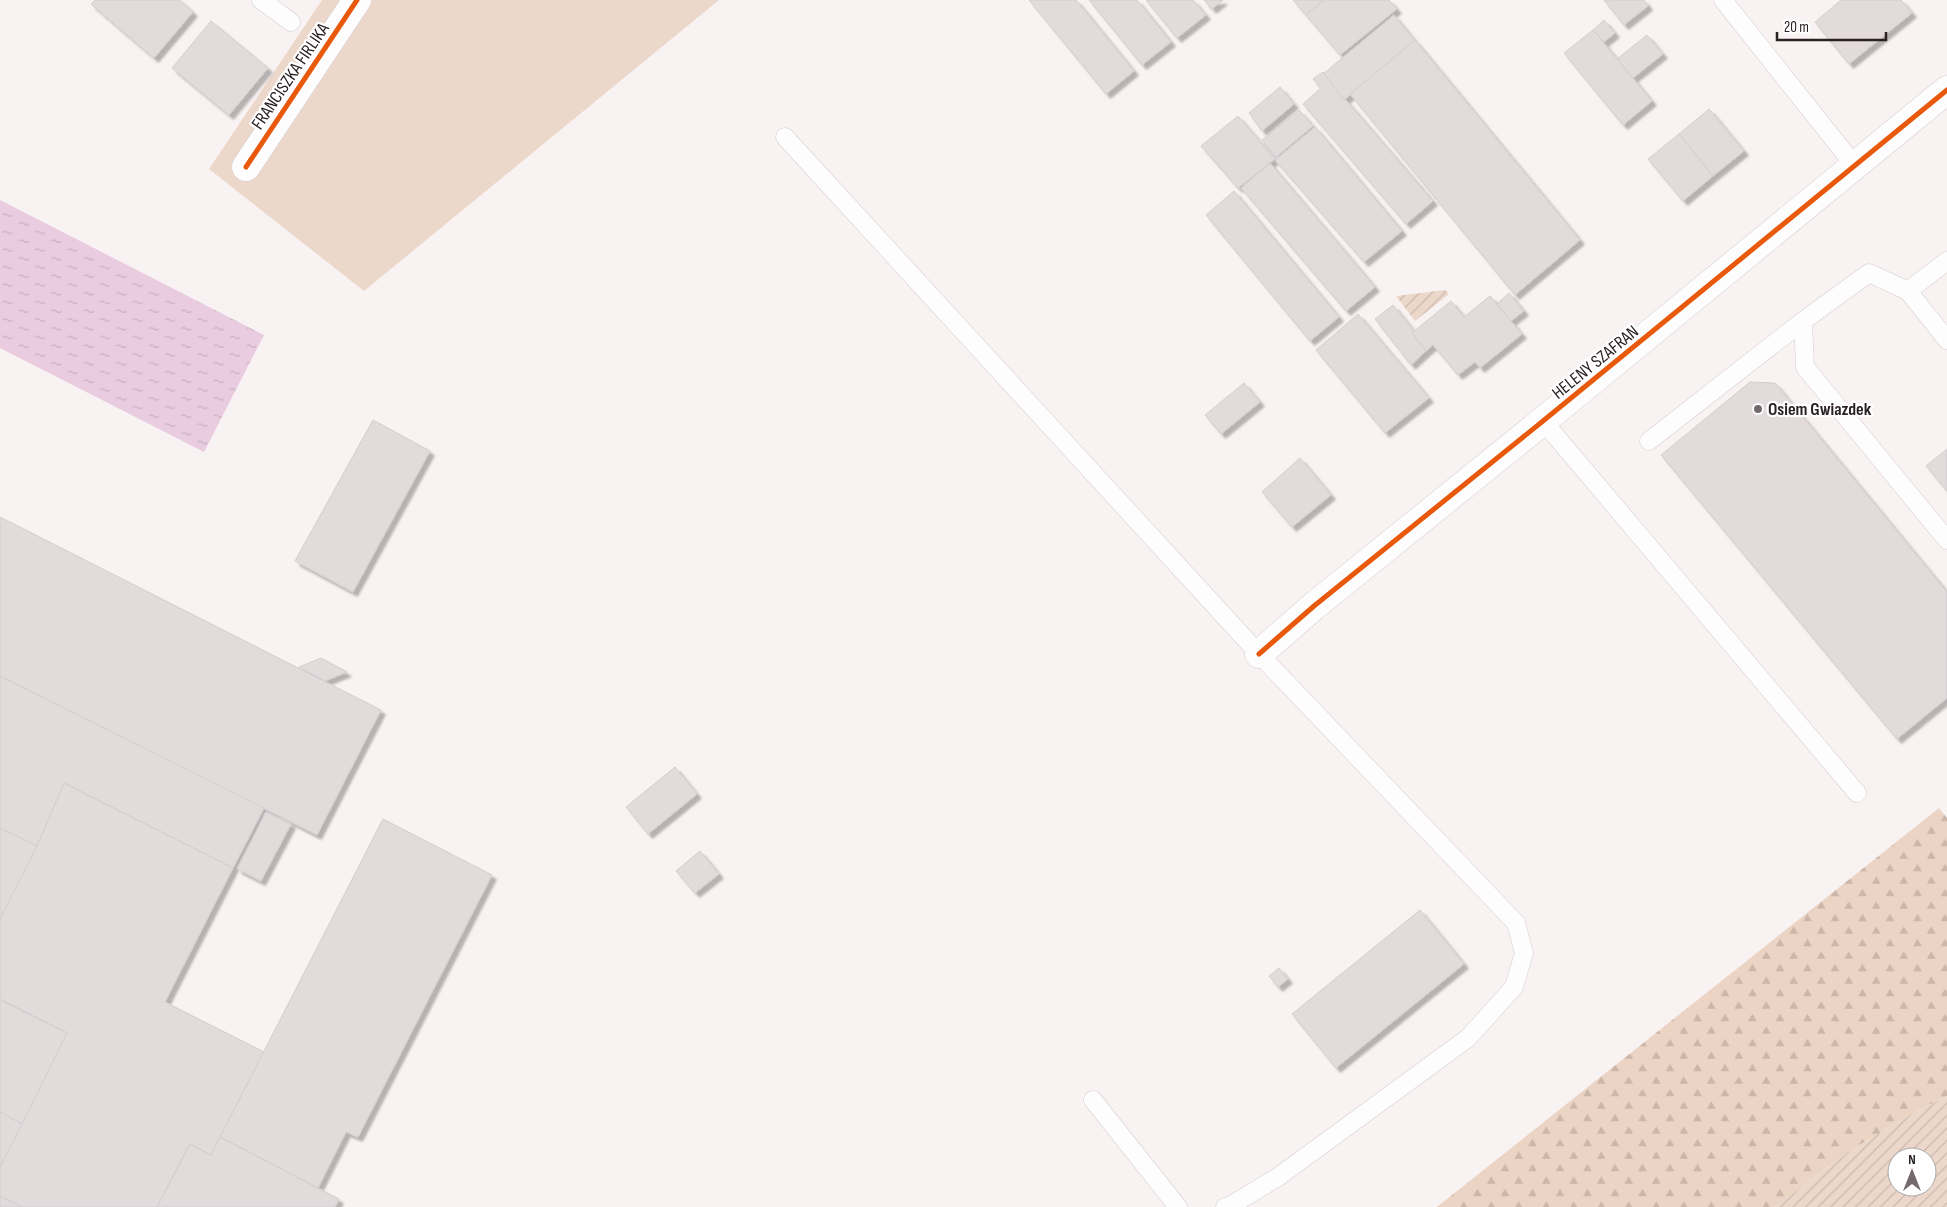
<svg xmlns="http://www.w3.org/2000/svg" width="1947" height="1207" font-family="'Sofia Sans Condensed',sans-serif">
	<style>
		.grass { fill: #ecd8cb }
		.forest { fill: url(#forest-firs) }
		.garden { fill: url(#garden-furrows); fill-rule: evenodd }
		.water { fill: url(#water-ripples) }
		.building { fill: #e2dadb; stroke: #d4ccce; filter: url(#shadow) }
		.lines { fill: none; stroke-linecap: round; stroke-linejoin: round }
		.service-casing { stroke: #d6cdcd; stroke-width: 19 }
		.minor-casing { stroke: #d6cdcd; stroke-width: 29 }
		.service { stroke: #fefdfd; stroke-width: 18 }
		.minor { stroke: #fefdfd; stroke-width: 28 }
		.cycleway-casing { stroke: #fff; stroke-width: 8 }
		.cycleway { stroke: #e8590c; stroke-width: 5 }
		.poi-dot { fill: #746a6b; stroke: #fff; stroke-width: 2 }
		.labels { text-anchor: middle; stroke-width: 4.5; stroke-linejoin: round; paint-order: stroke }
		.street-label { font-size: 18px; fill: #2c2122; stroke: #fff }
		.poi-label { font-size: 18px; font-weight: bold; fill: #2c2122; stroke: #fff; text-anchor: start }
	</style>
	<defs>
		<pattern id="forest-firs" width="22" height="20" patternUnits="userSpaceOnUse" patternTransform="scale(1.25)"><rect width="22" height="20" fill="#ecd4c4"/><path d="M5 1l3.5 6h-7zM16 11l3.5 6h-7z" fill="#cbb6a8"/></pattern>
		<pattern id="garden-furrows" width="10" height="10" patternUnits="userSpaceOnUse" patternTransform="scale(1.25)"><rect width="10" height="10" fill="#ecd8cb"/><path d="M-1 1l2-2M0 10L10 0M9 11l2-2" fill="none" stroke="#cbb9ae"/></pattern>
		<pattern id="water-ripples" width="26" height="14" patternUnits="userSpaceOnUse" patternTransform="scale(1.25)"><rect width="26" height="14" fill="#e9cce0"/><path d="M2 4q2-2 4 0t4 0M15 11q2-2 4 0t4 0" fill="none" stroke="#c8afc0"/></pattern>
		<filter id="shadow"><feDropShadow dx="4.5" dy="4.5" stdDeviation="1" flood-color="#0004"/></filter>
	</defs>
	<rect width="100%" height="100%" fill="#f9f2f2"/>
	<polygon class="grass" points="322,0 719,0 364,291 209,169"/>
	<polygon class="forest" points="1939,808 1947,818 1947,1096 1915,1112 1848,1152 1775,1207 1437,1207"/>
	<g class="garden">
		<polygon points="1445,290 1449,294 1415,321 1396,296"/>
		<path d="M1947,1096V1207H1775L1848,1152L1915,1112ZM1897,1157H1927V1187H1897Z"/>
	</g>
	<polygon class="water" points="0,200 264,335 204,452 0,348"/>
	<g class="building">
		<polygon points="95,0 180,0 193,12 154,58 91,4"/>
		<polygon points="1029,0 1076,0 1134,71 1106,94"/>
		<polygon points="1089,0 1137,0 1171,42 1142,65"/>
		<polygon points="1146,0 1193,0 1206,15 1177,38"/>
		<polygon points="1204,0 1223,0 1212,9"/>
		<polygon points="1293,0 1324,0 1306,15"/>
		<polygon points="1324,0 1389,0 1397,9 1340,55 1306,15"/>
		<polygon points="1604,0 1644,0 1648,6 1624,25"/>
		<polygon points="1841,0 1901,0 1912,13 1849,64 1815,22"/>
		<polygon points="1394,15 1415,41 1344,100 1323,74"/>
		<polygon points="1604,20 1615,33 1604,42 1593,30"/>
		<polygon points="211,21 268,68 229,115 172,68"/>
		<polygon points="1593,30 1652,101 1623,125 1564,53"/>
		<polygon points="1647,35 1663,54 1633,78 1617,59"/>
		<polygon points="1415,40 1580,240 1515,295 1350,94"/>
		<polygon points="1323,72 1344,100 1345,99 1433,201 1406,224 1303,104 1321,88 1313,79"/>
		<polygon points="1280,87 1294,104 1262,131 1249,113"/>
		<polygon points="1709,109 1744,151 1713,176 1679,134"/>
		<polygon points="1299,110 1313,126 1276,157 1262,140"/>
		<polygon points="1238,116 1275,159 1238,188 1201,146"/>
		<polygon points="1315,127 1402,231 1364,262 1275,160"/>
		<polygon points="1679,134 1713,176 1683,201 1648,159"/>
		<polygon points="1270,163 1375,287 1346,311 1241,188"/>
		<polygon points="1234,191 1339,317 1310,341 1206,215"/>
		<polygon points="1509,293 1524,311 1511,321 1497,304"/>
		<polygon points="1490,296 1522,334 1480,368 1475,362 1458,375 1433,345 1426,351 1412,333 1451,301 1464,317"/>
		<polygon points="1393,305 1414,331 1412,333 1426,351 1411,365 1375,319"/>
		<polygon points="1358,314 1429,398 1385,433 1316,350"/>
		<polygon points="1750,382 1775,383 1947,592 1947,698 1897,739 1661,455"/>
		<polygon points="1244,383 1260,402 1221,434 1205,415"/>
		<polygon points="373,420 430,451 353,592 295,561"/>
		<polygon points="1947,449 1947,491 1926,466"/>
		<polygon points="1300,458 1331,495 1292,527 1262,492"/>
		<polygon points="0,517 381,710 317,835 0,676"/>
		<polygon points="321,658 347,672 325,681 299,667"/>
		<polygon points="0,676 264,808 233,868 64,783 37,846 0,828"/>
		<polygon points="675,767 697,794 648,834 626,807"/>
		<polygon points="64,783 233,868 165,1002 264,1052 211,1155 190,1144 157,1207 22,1207 0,1196 0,1167 67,1033 0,999 0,915 37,846"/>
		<polygon points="266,812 291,824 261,881 237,869"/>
		<polygon points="383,819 492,875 358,1137 346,1132 318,1188 220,1137"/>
		<polygon points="0,828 37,846 0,919"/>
		<polygon points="700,851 719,874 695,893 676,871"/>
		<polygon points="1420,910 1464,964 1336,1068 1292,1014"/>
		<polygon points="1279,968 1288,979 1278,987 1269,976"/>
		<polygon points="0,1000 67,1033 22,1124 0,1112"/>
		<polygon points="0,1112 22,1124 0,1167"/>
		<polygon points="220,1137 339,1199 335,1207 157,1207 190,1144 211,1155"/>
		<polygon points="0,1196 22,1207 0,1207"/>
	</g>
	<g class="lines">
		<defs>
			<g id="service">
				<polyline points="261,0 291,22"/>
				<polyline points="1723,0 1855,166"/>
				<polyline points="785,137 1259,654 1516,923 1524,953 1514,987 1468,1038 1278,1177 1230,1206 1225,1207"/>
				<polyline points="1908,291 1947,261"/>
				<polyline points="1947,340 1908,291 1869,273 1803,321 1805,367 1947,540"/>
				<polyline points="1543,421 1857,793"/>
				<polyline points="1649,441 1803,321"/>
				<polyline points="1093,1100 1178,1207"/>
			</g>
			<g id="minor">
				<polyline points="246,167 357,0"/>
				<polyline points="1259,654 1314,606 1543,421 1947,90"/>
			</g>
		</defs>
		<use href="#service" class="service-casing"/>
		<use href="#minor" class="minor-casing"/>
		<use href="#service" class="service"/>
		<use href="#minor" class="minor"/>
		<defs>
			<g id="cycleway">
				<polyline points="246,167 357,0"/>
				<polyline points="1259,654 1314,606 1543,421 1947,90"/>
			</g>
		</defs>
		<use href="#cycleway" class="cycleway-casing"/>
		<use href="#cycleway" class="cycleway"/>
	</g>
	<circle class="poi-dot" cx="1758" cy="409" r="5"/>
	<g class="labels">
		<g class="street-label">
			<text transform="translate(290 76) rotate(-56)" y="6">FRANCISZKA FIRLIKA</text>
			<text transform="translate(1595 362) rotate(-39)" y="6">HELENY SZAFRAN</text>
		</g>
		<g class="poi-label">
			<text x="1768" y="415">Osiem Gwiazdek</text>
		</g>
	</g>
	<g transform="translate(1912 1172)"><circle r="24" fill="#ffffff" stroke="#aba6a7"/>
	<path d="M0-4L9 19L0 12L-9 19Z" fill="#746a6b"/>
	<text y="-8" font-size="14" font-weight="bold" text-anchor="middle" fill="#2c2122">N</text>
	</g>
	<path d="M1777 32v8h109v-8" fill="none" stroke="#2c2122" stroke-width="2.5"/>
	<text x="1784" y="32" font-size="15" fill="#2c2122" stroke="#ffffff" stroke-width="4" paint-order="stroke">20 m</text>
</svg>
